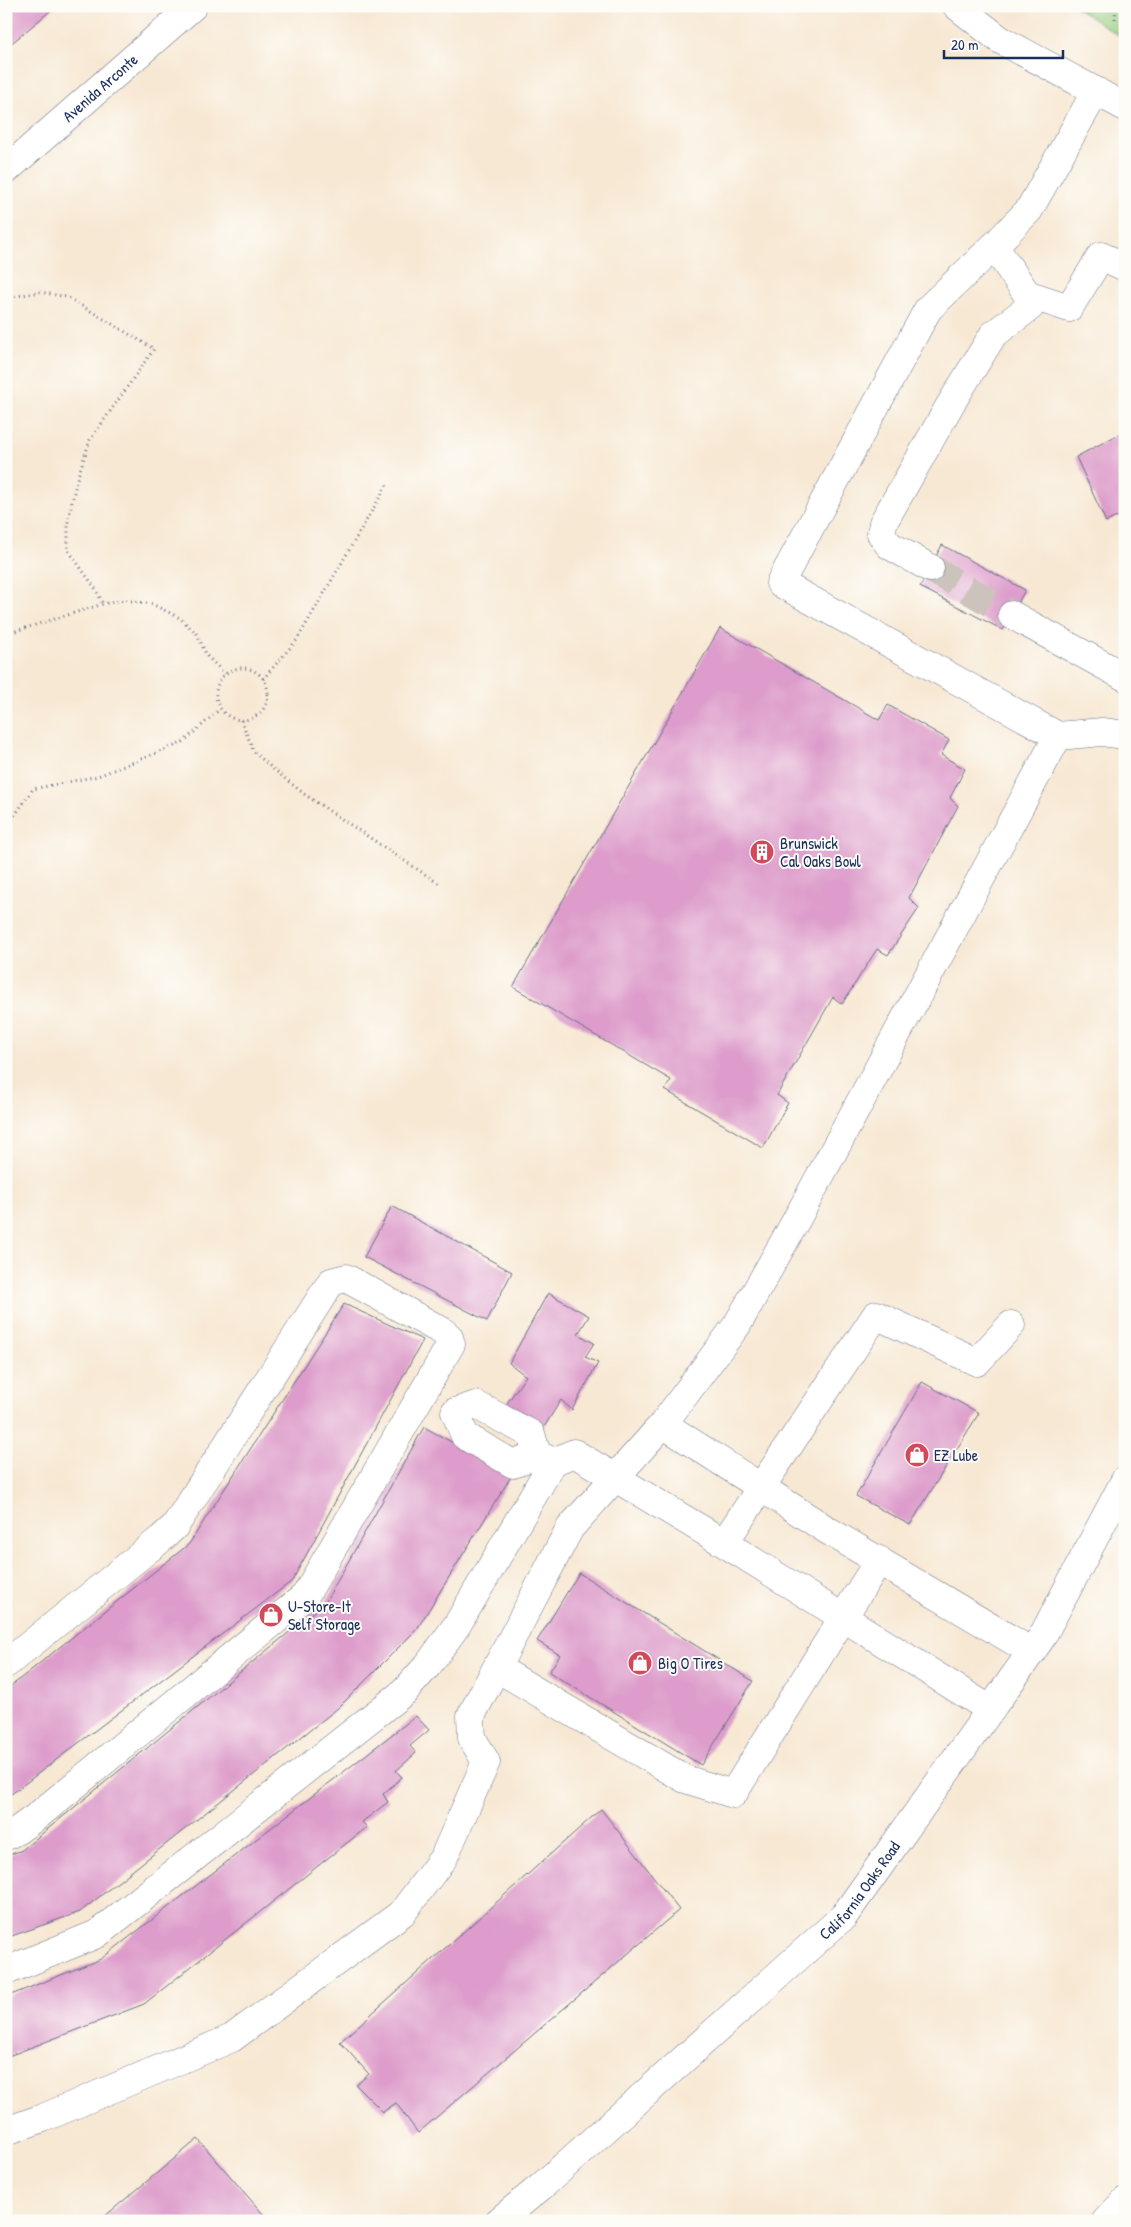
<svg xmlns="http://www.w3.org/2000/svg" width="1131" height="2227" font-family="'Patrick Hand',sans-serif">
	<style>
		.green { fill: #96cd80; stroke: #587e6f }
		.building { fill: #dd9ccb }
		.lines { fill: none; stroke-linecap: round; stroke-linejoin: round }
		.minor-tunnel { stroke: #cbc3bc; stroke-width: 28; stroke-dasharray: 28 14; stroke-linecap: butt }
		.minor-casing { stroke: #687087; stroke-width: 29 }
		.major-casing { stroke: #687087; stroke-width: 29 }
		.path { stroke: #687087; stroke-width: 3; stroke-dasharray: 1 4; stroke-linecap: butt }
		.minor { stroke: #fff; stroke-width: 28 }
		.major { stroke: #fff; stroke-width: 28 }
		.labels { text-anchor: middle; stroke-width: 4; stroke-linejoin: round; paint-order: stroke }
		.street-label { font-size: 16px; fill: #1b2f5e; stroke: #fdfcf7 }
		.poi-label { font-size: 16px; fill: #1b2f5e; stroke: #fdfcf7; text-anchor: start }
	</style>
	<rect width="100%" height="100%" fill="#fdfcf7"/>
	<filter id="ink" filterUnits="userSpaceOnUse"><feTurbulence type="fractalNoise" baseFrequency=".02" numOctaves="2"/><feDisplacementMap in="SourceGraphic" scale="10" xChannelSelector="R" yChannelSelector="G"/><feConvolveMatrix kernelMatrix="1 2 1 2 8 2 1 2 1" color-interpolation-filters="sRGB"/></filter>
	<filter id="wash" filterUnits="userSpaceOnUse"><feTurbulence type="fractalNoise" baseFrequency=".0096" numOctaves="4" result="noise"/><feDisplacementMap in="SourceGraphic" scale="20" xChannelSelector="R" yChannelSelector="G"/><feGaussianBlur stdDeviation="1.12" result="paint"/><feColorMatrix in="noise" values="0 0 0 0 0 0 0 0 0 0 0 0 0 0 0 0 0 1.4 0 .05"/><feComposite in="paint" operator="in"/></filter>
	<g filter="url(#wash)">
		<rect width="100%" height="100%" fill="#f7e8d3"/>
		<polygon class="green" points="1074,6 1125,6 1125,40 1121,37"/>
		<g id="blocks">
			<g class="building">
				<polygon points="6,6 56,6 6,48"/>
				<polygon points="1125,431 1125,513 1106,522 1076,457"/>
				<polygon points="942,545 1025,590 1003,630 920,587"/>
				<polygon points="720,628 879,720 888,705 949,740 941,755 965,769 950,798 958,806 909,898 919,908 888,955 877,949 842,1004 833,997 777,1095 788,1103 763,1148 665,1090 671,1080 513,987"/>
				<polygon points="392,1206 512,1272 487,1321 364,1257"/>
				<polygon points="548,1293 589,1316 578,1334 594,1343 585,1357 598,1363 572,1410 561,1400 544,1427 505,1406 526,1376 509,1363"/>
				<polygon points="344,1304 423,1340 292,1581 6,1798 6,1690 189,1544"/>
				<polygon points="922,1382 979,1413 910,1525 856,1496"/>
				<polygon points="424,1427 512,1475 417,1629 338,1708 80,1912 6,1938 6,1856 22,1850 325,1603"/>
				<polygon points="579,1573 753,1681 701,1765 549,1672 560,1655 537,1641"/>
				<polygon points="416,1716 429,1730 410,1746 416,1753 396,1771 402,1777 383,1794 388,1802 362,1822 367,1827 144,2004 6,2057 6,1997 101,1959"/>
				<polygon points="601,1809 679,1910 418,2133 396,2103 383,2112 356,2085 369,2074 340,2042"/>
				<polygon points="198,2139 269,2221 99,2221"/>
			</g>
		</g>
	</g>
	<g filter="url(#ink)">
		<use href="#blocks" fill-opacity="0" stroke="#687087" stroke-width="1"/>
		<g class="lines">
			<polyline class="minor-tunnel" points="930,568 1012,615"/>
			<defs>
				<g id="minor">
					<polyline points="957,6 999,39 1125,107"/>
					<polyline points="1096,91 1029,210 994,246 928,309 780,583 1058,736 1102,732 1125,735"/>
					<path id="s1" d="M6,170L193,6"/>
					<polyline points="1027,294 1069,308 1101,256 1125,267"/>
					<polyline points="930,568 889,545 881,534 883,523 950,405 993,335 1031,306 1027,294 994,246"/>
					<polyline points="1012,615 1125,677"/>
					<polyline points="663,1424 827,1530 1032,1652"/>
					<polyline points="537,1454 513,1464 465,1436 455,1412 476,1405 531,1434 537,1454 553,1462"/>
					<polyline points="724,1543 876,1315 977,1362 1011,1325"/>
					<polyline points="6,1664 162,1538 175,1526 331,1282 346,1278 442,1331 449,1337 451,1344 305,1596 36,1817 18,1830 6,1836"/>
					<polyline points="497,1668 685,1779 733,1794 879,1560"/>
					<polyline points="6,1971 97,1934 404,1692 428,1665 457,1625 553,1462 574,1453 724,1543 991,1710"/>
					<polyline points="6,2131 43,2118 232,2038 402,1913 444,1857 486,1762 472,1738 471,1716 570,1528 663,1424 737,1325 793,1226 1058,736"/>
					<polyline points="1106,2221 1125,2201"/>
				</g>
				<g id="major">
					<path id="s2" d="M499,2221L543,2185L844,1916L1042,1637L1125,1480"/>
				</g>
			</defs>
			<use href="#minor" class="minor-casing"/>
			<use href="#major" class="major-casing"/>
			<g class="path">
				<polyline points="1115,19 1116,6"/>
				<polyline points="6,301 17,296 40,292 67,297 154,349 90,440 77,479 68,520 68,550 95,588 103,604"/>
				<polyline points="6,634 103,604 125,600 152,604 180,618 197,634 207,656 225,674"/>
				<circle cx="242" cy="694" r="26"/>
				<polyline points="263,679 297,640 388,483"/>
				<polyline points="241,720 254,752 272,768 304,794 441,885"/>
				<polyline points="6,828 33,789 98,776 182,743 220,709"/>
			</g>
			<use href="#minor" class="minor"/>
			<use href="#major" class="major"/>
		</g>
	</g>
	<defs>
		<symbol id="building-disc" viewBox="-11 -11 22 22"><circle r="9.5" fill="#d1495b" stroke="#fdfcf7"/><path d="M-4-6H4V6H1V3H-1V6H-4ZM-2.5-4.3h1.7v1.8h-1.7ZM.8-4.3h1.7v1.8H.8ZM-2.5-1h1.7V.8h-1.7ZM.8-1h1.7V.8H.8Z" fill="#fff"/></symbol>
		<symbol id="shop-disc" viewBox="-11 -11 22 22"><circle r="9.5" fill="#d1495b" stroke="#fdfcf7"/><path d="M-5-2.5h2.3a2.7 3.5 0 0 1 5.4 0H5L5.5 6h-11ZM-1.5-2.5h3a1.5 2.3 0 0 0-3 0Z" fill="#fff"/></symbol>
	</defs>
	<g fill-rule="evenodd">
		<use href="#building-disc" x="748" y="838" width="28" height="28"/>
		<use href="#shop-disc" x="903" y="1441" width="28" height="28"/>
		<use href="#shop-disc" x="257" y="1601" width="28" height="28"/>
		<use href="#shop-disc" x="626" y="1649" width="28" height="28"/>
	</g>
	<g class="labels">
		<g class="street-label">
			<text dy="6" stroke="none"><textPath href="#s1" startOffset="125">Avenida Arconte</textPath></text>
			<text dy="6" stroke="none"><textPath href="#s2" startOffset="490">California Oaks Road</textPath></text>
		</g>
		<g class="poi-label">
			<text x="780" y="849">Brunswick<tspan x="780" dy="18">Cal Oaks Bowl</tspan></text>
			<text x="934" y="1461">EZ Lube</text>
			<text x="288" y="1612">U-Store-It<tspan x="288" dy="18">Self Storage</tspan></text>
			<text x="658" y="1669">Big O Tires</text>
		</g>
	</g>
	<rect width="1131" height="2227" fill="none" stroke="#fdfcf7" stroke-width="25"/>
	<path d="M944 50v8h119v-8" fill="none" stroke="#1b2f5e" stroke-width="2.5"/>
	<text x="951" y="50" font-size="15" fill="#1b2f5e" stroke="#fdfcf7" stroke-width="4" paint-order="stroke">20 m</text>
</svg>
